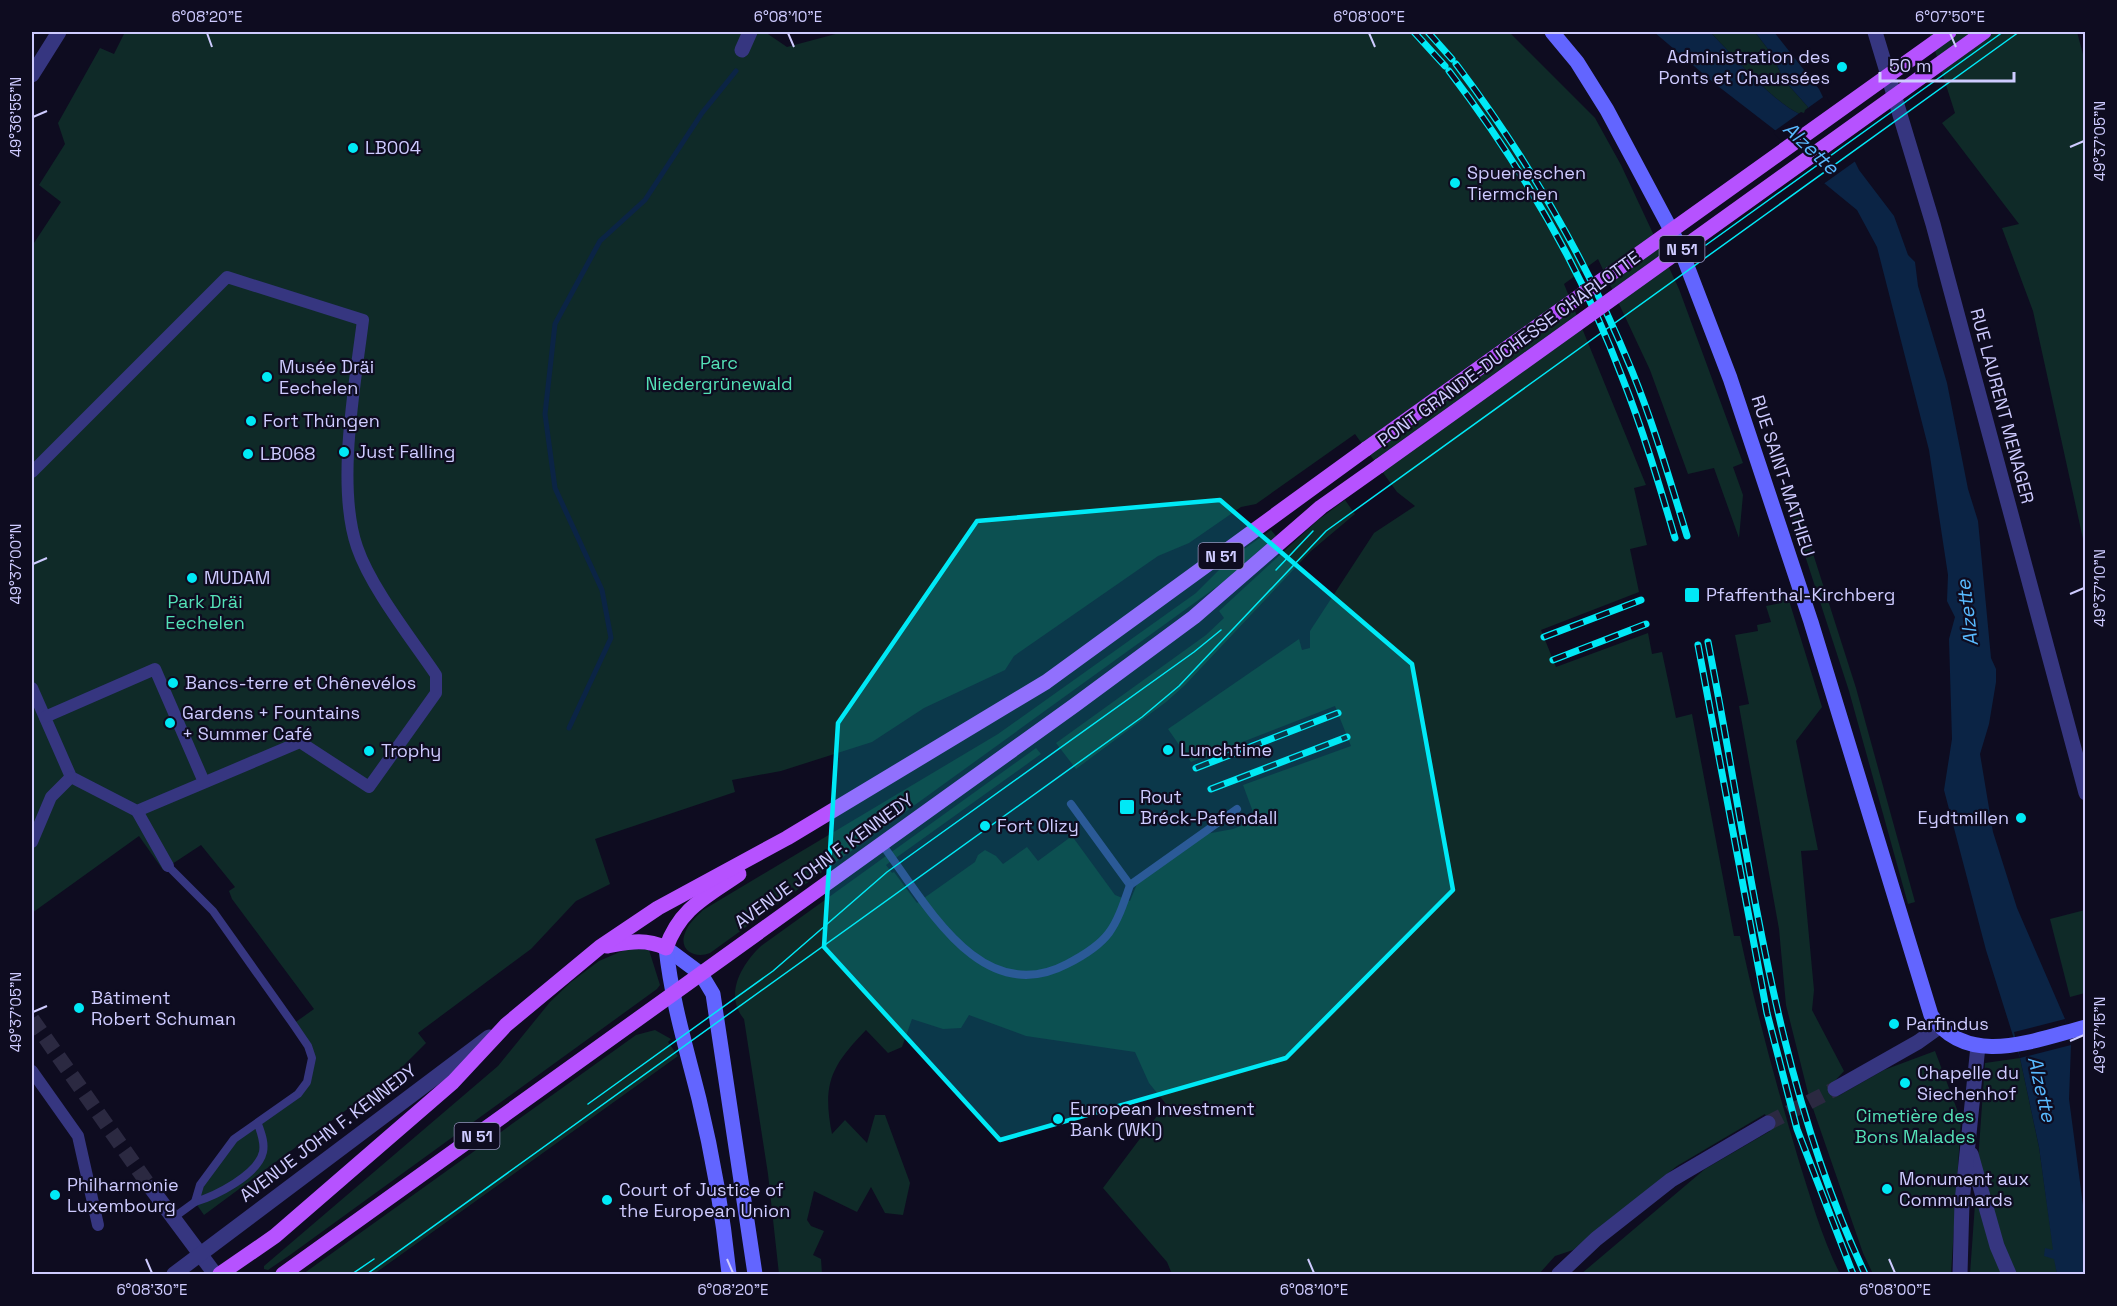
<svg xmlns="http://www.w3.org/2000/svg" width="2117" height="1306" font-family="'Space Grotesk',sans-serif">
	<style>
		.green { fill: #0f2a28 }
		.water { fill: #0b2445 }
		.pier { fill: #0e0c20 }
		.lines { fill: none; stroke-linecap: round; stroke-linejoin: round }
		.stream { stroke: #0b2445; stroke-width: 5 }
		.minor-tunnel { stroke: #2b2941; stroke-width: 15; stroke-dasharray: 15 8; stroke-linecap: butt }
		.service { stroke: #363680; stroke-width: 8 }
		.pedestrian { stroke: #363680; stroke-width: 12 }
		.minor { stroke: #363680; stroke-width: 15 }
		.secondary { stroke: #6265ff; stroke-width: 15 }
		.primary { stroke: #b652ff; stroke-width: 15 }
		.tram { stroke: #00e9f6; stroke-width: 1.5 }
		.rail-casing { stroke: #00e9f6; stroke-width: 7 }
		.rail { stroke: #0e0c20; stroke-width: 4.5; stroke-dasharray: 14; stroke-linecap: butt }
		.primary-bridge { stroke: #b652ff; stroke-width: 15 }
		.marked { fill: #00e9f6; fill-opacity: 0.2; stroke: #00e9f6; stroke-width: 4.5; stroke-linejoin: round }
		.ticks { fill: none; stroke: #cecbff; stroke-width: 2 }
		.poi-dot { fill: #00e9f6; stroke: #0e0c20; stroke-width: 2 }
		.labels { text-anchor: middle; stroke-width: 4.5; stroke-linejoin: round; paint-order: stroke }
		.shield { fill: #0e0c20; stroke: #9492bc; stroke-width: 1.5 }
		.shield-label { font-size: 16px; font-weight: bold; fill: #cecbff }
		.poi-label { font-size: 18px; fill: #cecbff; stroke: #0e0c20; text-anchor: start }
		.street-label { font-size: 18px; fill: #cecbff; stroke: #0e0c20 }
		.park-label { font-size: 18px; fill: #54e1b7; stroke: #0e0c20 }
		.water-label { font-size: 20px; font-style: italic; fill: #59baff; stroke: #0e0c20 }
		.neatline { fill: none; stroke: #cecbff; stroke-width: 2 }
		.ticks-label { font-size: 15px; text-anchor: middle; fill: #cecbff }
	</style>
	<rect width="100%" height="100%" fill="#0e0c20"/>
	<g class="green">
		<path d="M125,32H765L787,47L843,32H1509L1595,118L1621,165L1679,289L1743,463L1733,467L1743,495L1739,538L1714,468L1688,474L1650,370L1598,259L1564,284L1646,485L1634,488L1647,545L1630,549L1639,592L1541,630L1556,667L1648,633L1652,654L1662,652L1676,718L1692,714L1734,936H1740C1756,1011 1776,1084 1798,1158C1810,1196 1822,1238 1840,1274H1581L1705,1169L1770,1131L1765,1114L1677,1166L1573,1250L1555,1256L1539,1274H1172L1167,1262L1103,1188L1166,1104L1149,1083L1135,1052L1026,1036L969,1015L961,1028L943,1029L912,1019L902,1047L888,1053L866,1030C831,1066 822,1084 832,1134L845,1120L867,1143L875,1115H885L910,1183L903,1215L885,1213L871,1187L857,1212L814,1191L807,1220L811,1226L824,1231L813,1255L821,1259L822,1274H779L768,1174L744,1019C724,995 741,965 761,946L1036,748L1041,754L886,865L892,873L894,872L917,903L975,862L978,855L985,850L996,856L1003,864L1027,847L1038,861L1072,836L1115,895L1130,901L1137,884L1206,834L1233,829L1256,820L1243,785L1351,746L1335,706L1191,762L1168,729L1299,639L1302,650L1310,648V631L1374,533L1415,506L1397,492L1355,434L1256,504L1241,507L1189,543L1158,556L1014,656L1005,670L924,708L872,742L781,771L732,780L735,792L595,839L610,884L576,901L531,949L418,1033L426,1043L395,1074L204,1215L195,1202C212,1147 265,1115 307,1082L312,1058L293,1024L314,1009L232,899L229,891L235,887L201,845L163,870L139,836L32,913V246L61,202L39,185L65,144L58,123L100,48L114,54Z"/>
		<path d="M1710,32H1755L1771,53L1784,80L1808,107L1807,117C1777,108 1733,55 1710,32Z"/>
		<polygon points="1929,32 2077,32 2086,65 2085,548 2033,311 2002,228 2019,224 1942,123 1955,113"/>
		<polygon points="1793,491 1856,688 1915,902 1908,904 1849,691 1785,494"/>
		<polygon points="1345,500 1355,514 1311,551 1185,685 1166,702 1076,769 1056,743 1206,635 1224,618 1219,611 1318,520"/>
		<path d="M1271,530L1276,536L1222,583L710,953C696,959 678,951 685,933C688,924 696,917 703,910L998,734L1196,593L1230,559Z"/>
		<polygon points="1787,594 1822,707 1796,741 1818,850 1801,851 1814,990 1812,1010 1844,1071 1833,1083 1838,1096 1884,1070 1935,1051 1961,1120 1951,1274 1873,1274 1863,1253 1809,1097 1786,1005 1779,929 1739,706 1749,704 1735,635 1758,631 1757,625 1771,622 1766,606 1781,603 1779,597"/>
		<polygon points="2085,910 2085,993 2070,997 2050,919"/>
		<polygon points="629,948 649,950 660,985 657,989 290,1255 268,1270 264,1269 264,1266 498,1066 550,1002 571,982 599,961"/>
		<polygon points="655,1030 671,1039 668,1042 678,1056 374,1274 303,1274 636,1035"/>
		<polygon points="2020,1058 2039,1147 2057,1274 1970,1274 1985,1063"/>
	</g>
	<path class="water" d="M1654,32H1710C1733,55 1777,108 1807,117L1808,107L1784,80L1771,53L1755,32H1774L1819,89L1859,170L1894,216L1908,255L1915,262L1918,286L1947,383L1968,489L1978,521L1991,658L1996,669V682L1989,724L1980,754L1993,832L2017,908L2065,1019L2071,1045L2069,1099L2085,1220V1274H2057L2054,1259L2044,1256L2045,1248L2053,1250L2039,1147L2020,1058L1986,950L1944,790L1952,739L1949,639L1955,617L1947,601L1948,575L1929,450L1877,247L1857,210L1824,183L1780,134L1714,83Z"/>
	<g class="pier">
		<polygon points="1826,95 1857,160 1822,185 1773,132 1801,112 1804,113 1805,110"/>
		<polygon points="2065,1019 2071,1045 2020,1058 2014,1032"/>
	</g>
	<g class="lines">
		<polyline class="stream" points="569,728 611,638 602,590 555,488 545,414 555,324 600,241 645,200 702,113 736,71"/>
		<g class="minor-tunnel">
			<polyline points="32,1019 151,1188"/>
			<polyline points="1768,1123 1835,1089"/>
		</g>
		<g class="service">
			<polyline points="1071,804 1130,885 1237,809"/>
			<path d="M881,843C925,901 980,1010 1067,964C1110,942 1115,929 1130,885"/>
			<path d="M168,866L213,911L293,1024L308,1046L312,1058L307,1082L298,1094L234,1139L200,1185L195,1202C215,1196 258,1175 263,1152C265,1142 261,1133 258,1124"/>
			<polyline points="173,1218 195,1202"/>
		</g>
		<g class="pedestrian">
			<path d="M32,472L227,277L363,320C355,385 336,486 357,547C371,588 411,638 436,675V693L369,787L300,742L137,811L71,777L32,688"/>
			<polyline points="45,717 155,669 204,782"/>
			<polyline points="137,811 168,866"/>
			<polyline points="32,842 51,797 71,777"/>
			<polyline points="32,1071 78,1136 98,1225"/>
		</g>
		<g class="minor">
			<polyline points="1875,32 1933,224 2086,793"/>
			<polyline points="742,50 750,32"/>
			<polyline points="32,75 59,32"/>
			<polyline points="1835,1089 1918,1042 1939,1027"/>
			<polyline points="1971,1154 1997,1246 2009,1274"/>
			<polyline points="151,1188 215,1274"/>
			<polyline points="174,1274 489,1037"/>
			<polyline points="1559,1274 1596,1239 1671,1180 1768,1123"/>
			<polyline points="1960,1274 1962,1202 1978,1046"/>
		</g>
		<g class="secondary">
			<path d="M1552,32L1577,62L1607,110L1679,245L1730,378L1811,622L1931,1015C1968,1069 2034,1040 2086,1027"/>
			<polyline points="666,948 701,974 713,994 755,1274"/>
			<path d="M666,948C672,1002 686,1047 699,1099C713,1157 723,1215 729,1274"/>
		</g>
		<g class="primary">
			<path d="M607,946C629,942 645,938 666,948C680,908 706,897 739,874"/>
			<polyline points="220,1274 275,1236 453,1082 506,1025 600,947 658,908 787,838 1046,682 1366,449"/>
			<polyline points="283,1274 1075,705 1194,617 1321,507 1379,466"/>
		</g>
		<g class="tram">
			<polyline points="1706,245 2003,32"/>
			<polyline points="1276,570 1313,531"/>
			<polyline points="588,1104 773,971 887,872 1194,652 1221,630"/>
			<polyline points="352,1274 374,1259"/>
			<polyline points="367,1274 1142,717 1179,686 1326,531 2019,32"/>
		</g>
		<defs>
			<g id="rail">
				<polyline points="1414,32 1445,66"/>
				<polyline points="1428,32 1452,59"/>
				<path d="M1456,64C1528,159 1587,261 1632,371C1654,425 1670,481 1687,536"/>
				<path d="M1449,71C1520,164 1581,268 1622,377C1643,430 1659,484 1675,538"/>
				<polyline points="1544,637 1641,600"/>
				<path d="M1708,642C1750,854 1772,1077 1865,1274"/>
				<polyline points="1698,645 1767,1013 1797,1129 1853,1274"/>
				<polyline points="1553,660 1646,624"/>
				<polyline points="1196,768 1338,713"/>
				<polyline points="1211,789 1347,737"/>
			</g>
		</defs>
		<use href="#rail" class="rail-casing"/>
		<use href="#rail" class="rail"/>
		<g class="primary-bridge">
			<polyline points="1366,449 1949,32"/>
			<polyline points="1379,466 1984,32"/>
		</g>
	</g>
	<path class="marked" d="M1220,500L1412,664L1453,890L1286,1058L1000,1140L824,947L838,723L977,521Z"/>
	<path class="ticks" d="M207,33L212,47M788,33L794,47M1369,33L1375,47M1950,33L1956,47M33,117L47,111M2070,147L2084,141M33,564L47,558M2070,594L2084,588M33,1012L47,1006M2070,1041L2084,1035M146,1259L152,1273M727,1259L733,1273M1308,1259L1314,1273M1889,1259L1895,1273"/>
	<g class="poi-dot">
		<circle cx="1842" cy="67" r="6"/>
		<circle cx="353" cy="148" r="6"/>
		<circle cx="1455" cy="183" r="6"/>
		<circle cx="267" cy="377" r="6"/>
		<circle cx="251" cy="421" r="6"/>
		<circle cx="344" cy="452" r="6"/>
		<circle cx="248" cy="454" r="6"/>
		<circle cx="192" cy="578" r="6"/>
		<rect x="1684" y="587" width="16" height="16" rx="3"/>
		<circle cx="173" cy="683" r="6"/>
		<circle cx="170" cy="723" r="6"/>
		<circle cx="1168" cy="750" r="6"/>
		<circle cx="369" cy="751" r="6"/>
		<rect x="1119" y="799" width="16" height="16" rx="3"/>
		<circle cx="2021" cy="818" r="6"/>
		<circle cx="985" cy="826" r="6"/>
		<circle cx="79" cy="1008" r="6"/>
		<circle cx="1894" cy="1024" r="6"/>
		<circle cx="1905" cy="1083" r="6"/>
		<circle cx="1058" cy="1119" r="6"/>
		<circle cx="1887" cy="1189" r="6"/>
		<circle cx="55" cy="1195" r="6"/>
		<circle cx="607" cy="1200" r="6"/>
	</g>
	<g class="labels">
		<g class="shield">
			<rect x="1659.5" y="236" width="45" height="26" rx="4.5"/>
			<rect x="1198.5" y="543" width="45" height="26" rx="4.5"/>
			<rect x="454.5" y="1123" width="45" height="26" rx="4.5"/>
		</g>
		<g class="shield-label">
			<text x="1682" y="255">N 51</text>
			<text x="1221" y="562">N 51</text>
			<text x="477" y="1142">N 51</text>
		</g>
		<g class="poi-label">
			<text x="1830" y="63" text-anchor="end">Administration des<tspan x="1830" dy="21">Ponts et Chaussées</tspan></text>
			<text x="365" y="154">LB004</text>
			<text x="1467" y="179">Spueneschen<tspan x="1467" dy="21">Tiermchen</tspan></text>
			<text x="279" y="373">Musée Dräi<tspan x="279" dy="21">Eechelen</tspan></text>
			<text x="263" y="427">Fort Thüngen</text>
			<text x="356" y="458">Just Falling</text>
			<text x="260" y="460">LB068</text>
			<text x="204" y="584">MUDAM</text>
			<text x="1706" y="601">Pfaffenthal-Kirchberg</text>
			<text x="185" y="689">Bancs-terre et Chênevélos</text>
			<text x="182" y="719">Gardens + Fountains<tspan x="182" dy="21">+ Summer Café</tspan></text>
			<text x="1180" y="756">Lunchtime</text>
			<text x="381" y="757">Trophy</text>
			<text x="1140" y="803">Rout<tspan x="1140" dy="21">Bréck-Pafendall</tspan></text>
			<text x="2009" y="824" text-anchor="end">Eydtmillen</text>
			<text x="997" y="832">Fort Olizy</text>
			<text x="91" y="1004">Bâtiment<tspan x="91" dy="21">Robert Schuman</tspan></text>
			<text x="1906" y="1030">Parfindus</text>
			<text x="1917" y="1079">Chapelle du<tspan x="1917" dy="21">Siechenhof</tspan></text>
			<text x="1070" y="1115">European Investment<tspan x="1070" dy="21">Bank (WKI)</tspan></text>
			<text x="1899" y="1185">Monument aux<tspan x="1899" dy="21">Communards</tspan></text>
			<text x="67" y="1191">Philharmonie<tspan x="67" dy="21">Luxembourg</tspan></text>
			<text x="619" y="1196">Court of Justice of<tspan x="619" dy="21">the European Union</tspan></text>
		</g>
		<g class="street-label">
			<text transform="translate(1509 349) rotate(-36)" y="6">PONT GRANDE-DUCHESSE CHARLOTTE</text>
			<text transform="translate(2002 406) rotate(75)" y="6">RUE LAURENT MENAGER</text>
			<text transform="translate(1783 476) rotate(72)" y="6">RUE SAINT-MATHIEU</text>
			<text transform="translate(824 861) rotate(-36)" y="6">AVENUE JOHN F. KENNEDY</text>
			<text transform="translate(328 1133) rotate(-37)" y="6">AVENUE JOHN F. KENNEDY</text>
		</g>
		<g class="park-label">
			<text x="719" y="369">Parc<tspan x="719" dy="21">Niedergrünewald</tspan></text>
			<text x="205" y="608">Park Dräi<tspan x="205" dy="21">Eechelen</tspan></text>
			<text x="1915" y="1122">Cimetière des<tspan x="1915" dy="21">Bons Malades</tspan></text>
		</g>
		<g class="water-label">
			<text transform="translate(1811 148) rotate(43)" y="7">Alzette</text>
			<text transform="translate(1967 613) rotate(-97)" y="7">Alzette</text>
			<text transform="translate(2042 1089) rotate(77)" y="7">Alzette</text>
		</g>
	</g>
	<rect width="2117" height="1306" fill="none" stroke="#0e0c20" stroke-width="66"/>
	<path d="M1880 72v9h134v-9" fill="none" stroke="#cecbff" stroke-width="3"/>
	<text x="1889" y="72" font-size="18" fill="#cecbff" stroke="#0e0c20" stroke-width="4.5" paint-order="stroke">50 m</text>
	<rect x="33" y="33" width="2051" height="1240" class="neatline"/>
	<g class="ticks-label">
		<text x="207" y="22">6°08'20"E</text>
		<text x="788" y="22">6°08'10"E</text>
		<text x="1369" y="22">6°08'00"E</text>
		<text x="1950" y="22">6°07'50"E</text>
		<text transform="translate(16 117) rotate(-90)" y="5">49°36'55"N</text>
		<text transform="translate(2100 141) rotate(-90)" y="5">49°37'05"N</text>
		<text transform="translate(16 564) rotate(-90)" y="5">49°37'00"N</text>
		<text transform="translate(2100 588) rotate(-90)" y="5">49°37'10"N</text>
		<text transform="translate(16 1012) rotate(-90)" y="5">49°37'05"N</text>
		<text transform="translate(2100 1035) rotate(-90)" y="5">49°37'15"N</text>
		<text x="152" y="1295">6°08'30"E</text>
		<text x="733" y="1295">6°08'20"E</text>
		<text x="1314" y="1295">6°08'10"E</text>
		<text x="1895" y="1295">6°08'00"E</text>
	</g>
</svg>
